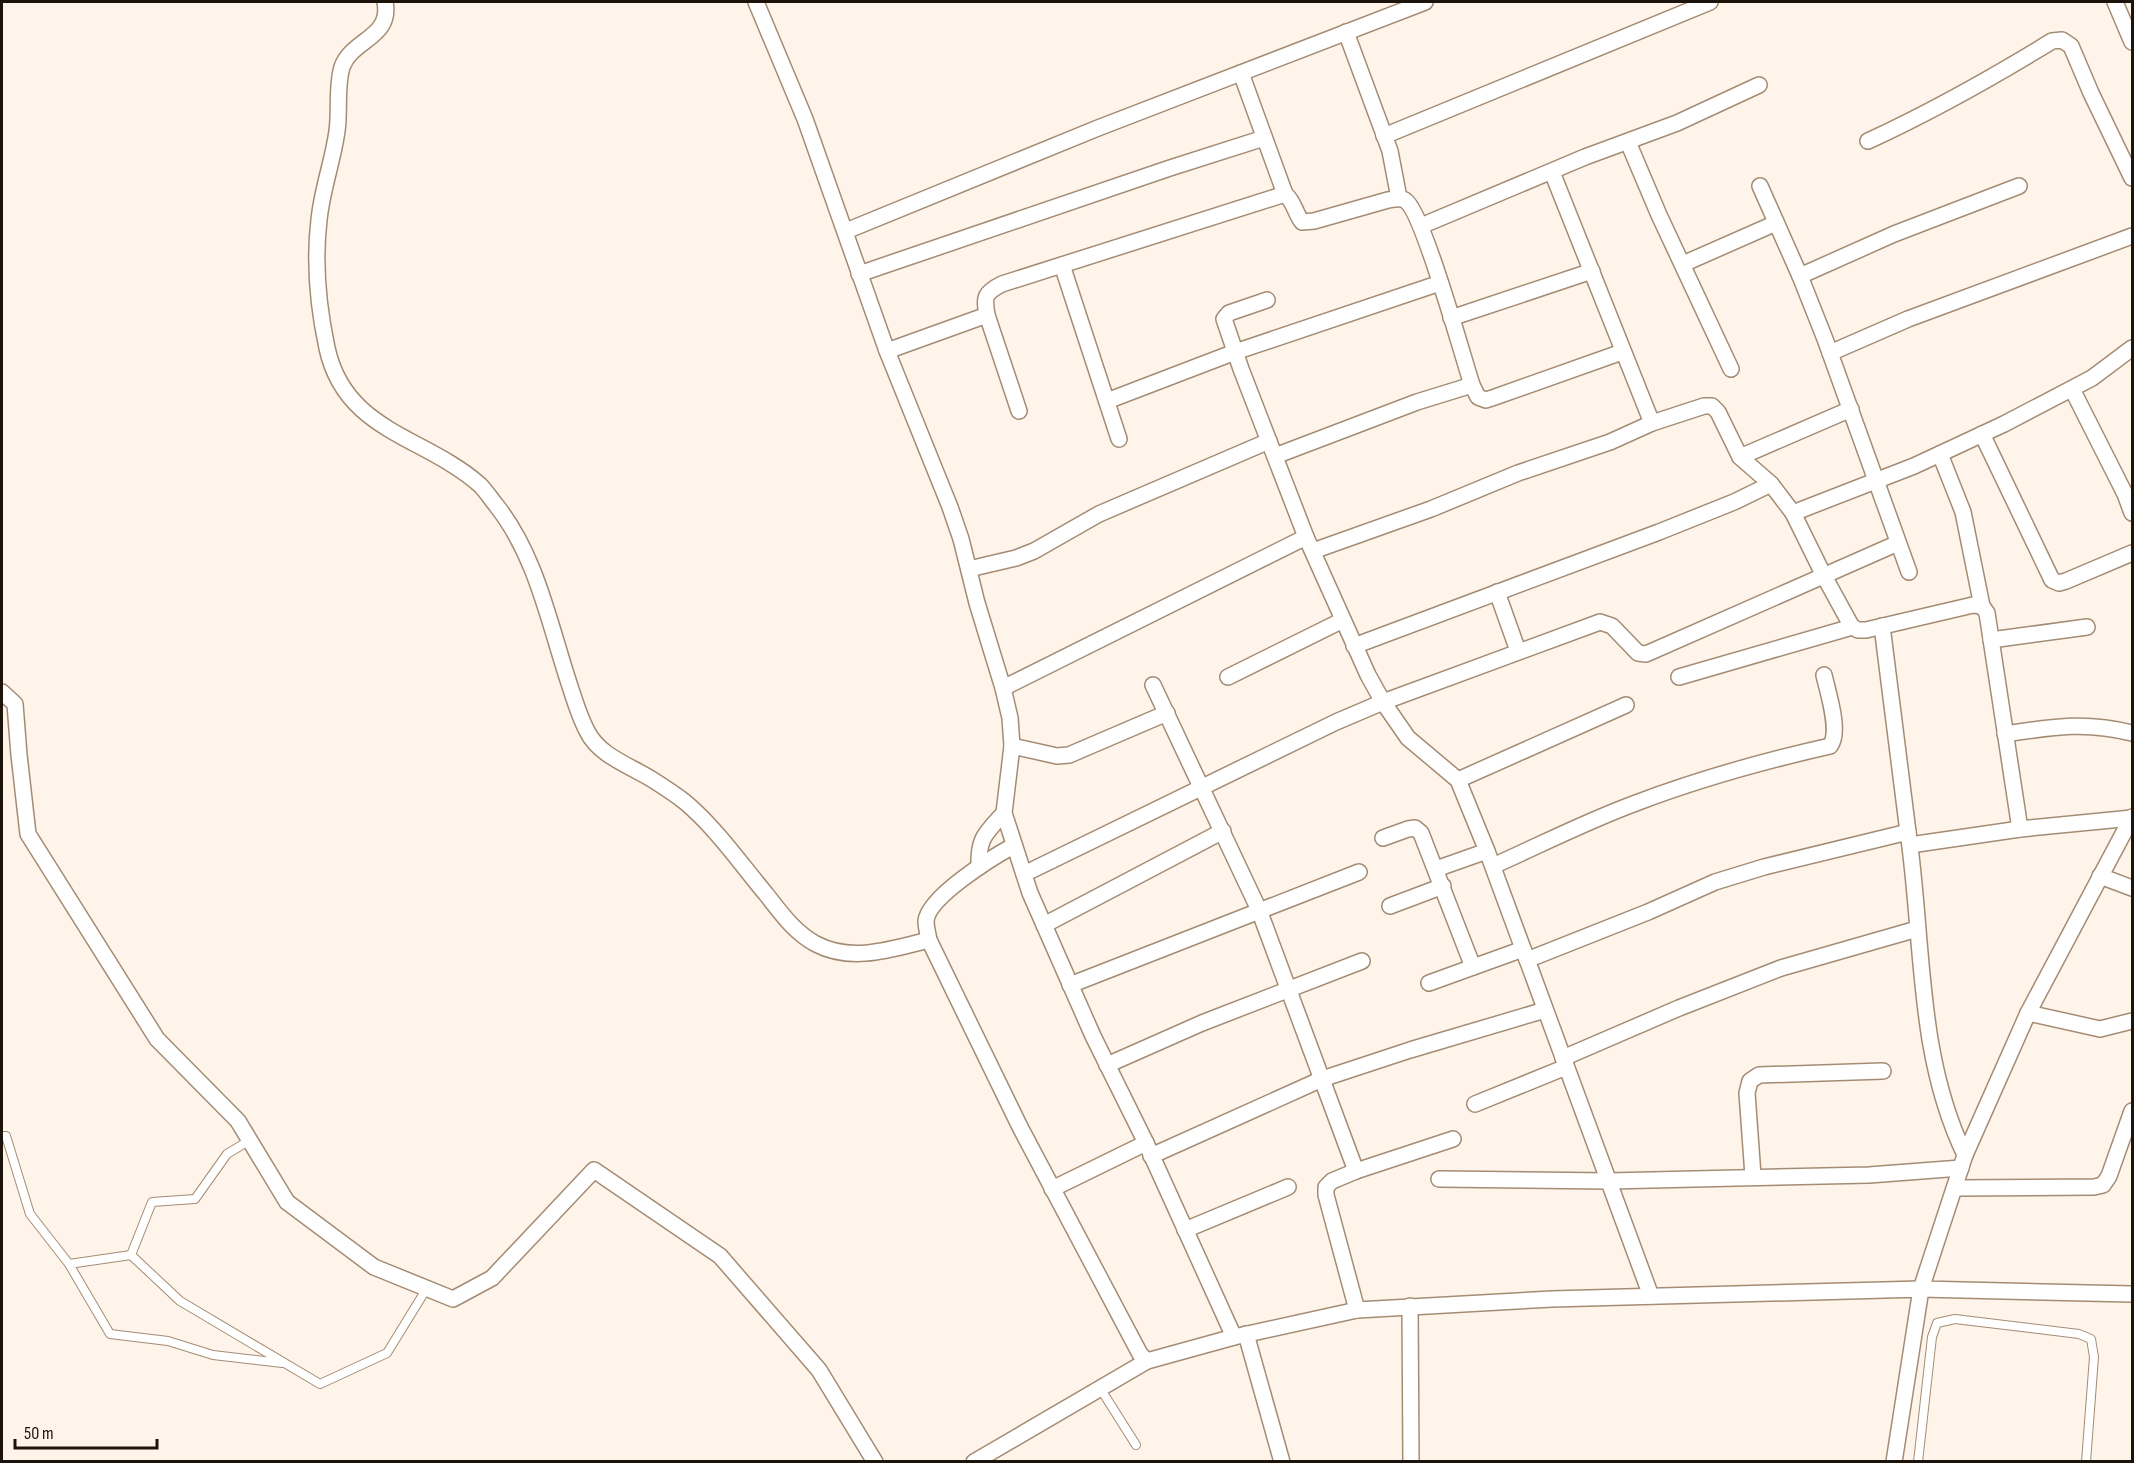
<svg xmlns="http://www.w3.org/2000/svg" width="2134" height="1463" font-family="'Sofia Sans Condensed',sans-serif">
	<style>
		.lines { fill: none; stroke-linecap: round; stroke-linejoin: round }
		.lane-casing { stroke: #a48c74; stroke-width: 10 }
		.street-casing { stroke: #a48c74; stroke-width: 18 }
		.lane { stroke: #fff; stroke-width: 8 }
		.street { stroke: #fff; stroke-width: 15 }
	</style>
	<rect width="100%" height="100%" fill="#fff4ea"/>
	<g class="lines">
		<defs>
			<g id="lane">
				<polyline points="2,1136 6,1136 30,1214 69,1264 131,1255 180,1301 320,1384 387,1353 427,1288"/>
				<polyline points="131,1255 152,1202 195,1199 227,1154 250,1140"/>
				<polyline points="69,1264 110,1334 168,1341 213,1355 282,1363"/>
				<polyline points="1100,1388 1136,1445"/>
				<polyline points="1918,1462 1932,1337 1937,1323 1955,1319 2079,1334 2091,1339 2094,1357 2086,1462"/>
			</g>
			<g id="street">
				<path d="M385,2C392,38 352,39 342,67C336,87 340,111 337,131C333,161 322,189 319,220C314,262 318,306 327,348C345,432 425,436 480,485C486,491 491,499 496,505C535,554 548,618 567,677C573,695 578,714 587,731C599,756 631,766 653,780C664,787 675,794 685,802C715,827 741,864 766,894C781,913 794,932 816,944C852,963 892,949 929,940"/>
				<polyline points="756,2 805,119 887,351 950,507 961,539 977,603 1003,688 1010,718 1012,746 1004,813 1030,893 1093,1036 1146,1143 1234,1337"/>
				<polyline points="2115,2 2132,42"/>
				<polyline points="1346,32 1390,151 1399,198"/>
				<polyline points="1241,73 1285,194"/>
				<polyline points="1384,136 1710,2"/>
				<path d="M1868,141C1933,111 1990,79 2052,41L2062,40L2071,46L2091,93L2132,178"/>
				<polyline points="1628,142 1659,215 1731,369"/>
				<polyline points="1552,172 1652,423"/>
				<polyline points="1760,186 1800,276 1825,339 1909,572"/>
				<polyline points="1421,226 1585,157 1677,123 1759,85"/>
				<polyline points="846,231 1098,128 1425,2"/>
				<polyline points="1683,264 1776,223"/>
				<polyline points="1062,265 1119,439"/>
				<polyline points="859,274 1170,168 1264,138"/>
				<polyline points="1800,276 1894,234 2019,186"/>
				<polyline points="1267,300 1229,313 1224,319 1241,369 1306,537 1368,675 1383,702 1408,738 1458,780 1487,851 1651,1296"/>
				<polyline points="1451,318 1592,271"/>
				<polyline points="887,351 987,315"/>
				<polyline points="1830,353 1908,319 2132,236"/>
				<polyline points="2072,389 2125,494 2132,513"/>
				<polyline points="1107,401 1235,352 1440,283"/>
				<path d="M1019,411L987,315C984,297 984,293 1002,284L1285,194C1294,201 1295,213 1302,222L1314,221L1388,200C1394,199 1401,197 1406,201C1423,213 1463,357 1472,385L1478,397L1486,400L1495,397L1622,352"/>
				<polyline points="1982,434 2052,580 2059,583 2066,581 2132,553"/>
				<polyline points="1940,454 1963,512 1982,606"/>
				<polyline points="1275,456 1417,402 1472,385"/>
				<polyline points="1740,457 1851,409"/>
				<polyline points="1793,513 1914,466 2004,424 2092,378 2132,348"/>
				<polyline points="1313,551 1431,509 1518,473 1610,442 1652,423 1704,406 1712,406 1718,412 1740,457 1771,484 1793,513 1824,576 1852,627 1858,630 1866,630 1973,605 1982,606 1987,613 2020,829"/>
				<polyline points="969,569 1016,558 1034,551 1099,514 1269,441"/>
				<polyline points="1497,592 1518,651"/>
				<polyline points="1882,626 1908,832"/>
				<polyline points="1991,640 2087,627"/>
				<polyline points="1354,646 1659,532 1734,502 1771,484"/>
				<polyline points="1228,677 1343,620"/>
				<polyline points="1679,677 1852,627"/>
				<polyline points="1153,685 1259,910 1356,1171"/>
				<polyline points="1003,688 1306,537"/>
				<polyline points="2,692 15,704 19,755 28,834 157,1039 238,1121 287,1202 374,1267 453,1299 492,1278 594,1170 720,1256 819,1370 875,1462"/>
				<path d="M2005,734C2052,727 2085,721 2132,733"/>
				<polyline points="1012,746 1057,756 1069,755 1167,713"/>
				<polyline points="1458,780 1626,705"/>
				<polyline points="1383,838 1408,829 1415,828 1421,833 1473,967"/>
				<polyline points="1910,845 2020,829 2132,818"/>
				<path d="M1013,846C993,857 928,897 926,921C926,927 928,934 929,940L1020,1127L1140,1354L1147,1361L1234,1337L1357,1310L1552,1299L1921,1289L1894,1462"/>
				<path d="M1493,866C1540,845 1587,821 1636,803C1699,779 1764,761 1830,746C1841,732 1828,693 1824,675"/>
				<path d="M979,867C978,838 985,834 1004,813"/>
				<polyline points="1436,869 1487,851"/>
				<polyline points="1024,874 1336,722 1383,702 1600,622 1612,626 1638,653 1646,654 1898,543"/>
				<polyline points="2100,876 2132,888"/>
				<polyline points="1390,906 1443,886"/>
				<polyline points="1044,925 1223,831"/>
				<path d="M1527,960L1648,912L1715,882L1764,867L1908,832C1924,941 1916,1054 1965,1155L1921,1289L2132,1294"/>
				<polyline points="1429,983 1523,949"/>
				<polyline points="1070,985 1359,872"/>
				<polyline points="2028,1013 2100,1029 2132,1021"/>
				<polyline points="1563,1058 1679,1008 1781,968 1917,929"/>
				<polyline points="1107,1065 1202,1023 1362,961"/>
				<polyline points="1475,1104 1566,1067"/>
				<polyline points="1965,1155 2028,1013 2132,817"/>
				<polyline points="1151,1156 1322,1079 1410,1050 1545,1010"/>
				<polyline points="1753,1176 1747,1093 1750,1081 1759,1075 1883,1071"/>
				<polyline points="1439,1179 1609,1181 1869,1175 1961,1168"/>
				<polyline points="1955,1188 2094,1187 2103,1185 2109,1176 2132,1111"/>
				<polyline points="1052,1189 1146,1143"/>
				<polyline points="1185,1230 1288,1187"/>
				<polyline points="1410,1306 1411,1462"/>
				<polyline points="1357,1310 1326,1195 1326,1187 1332,1181 1356,1171 1453,1139"/>
				<polyline points="1246,1334 1282,1462"/>
				<polyline points="974,1462 1147,1361"/>
			</g>
		</defs>
		<use href="#lane" class="lane-casing"/>
		<use href="#street" class="street-casing"/>
		<use href="#lane" class="lane"/>
		<use href="#street" class="street"/>
	</g>
	<rect width="2134" height="1463" fill="none" stroke="#1c130a" stroke-width="6"/>
	<path d="M15 1439v9h142v-9" fill="none" stroke="#1c130a" stroke-width="3"/>
	<text x="24" y="1439" font-size="18" fill="#1c130a" stroke="#fff4ea" stroke-width="4.5" paint-order="stroke">50 m</text>
</svg>
